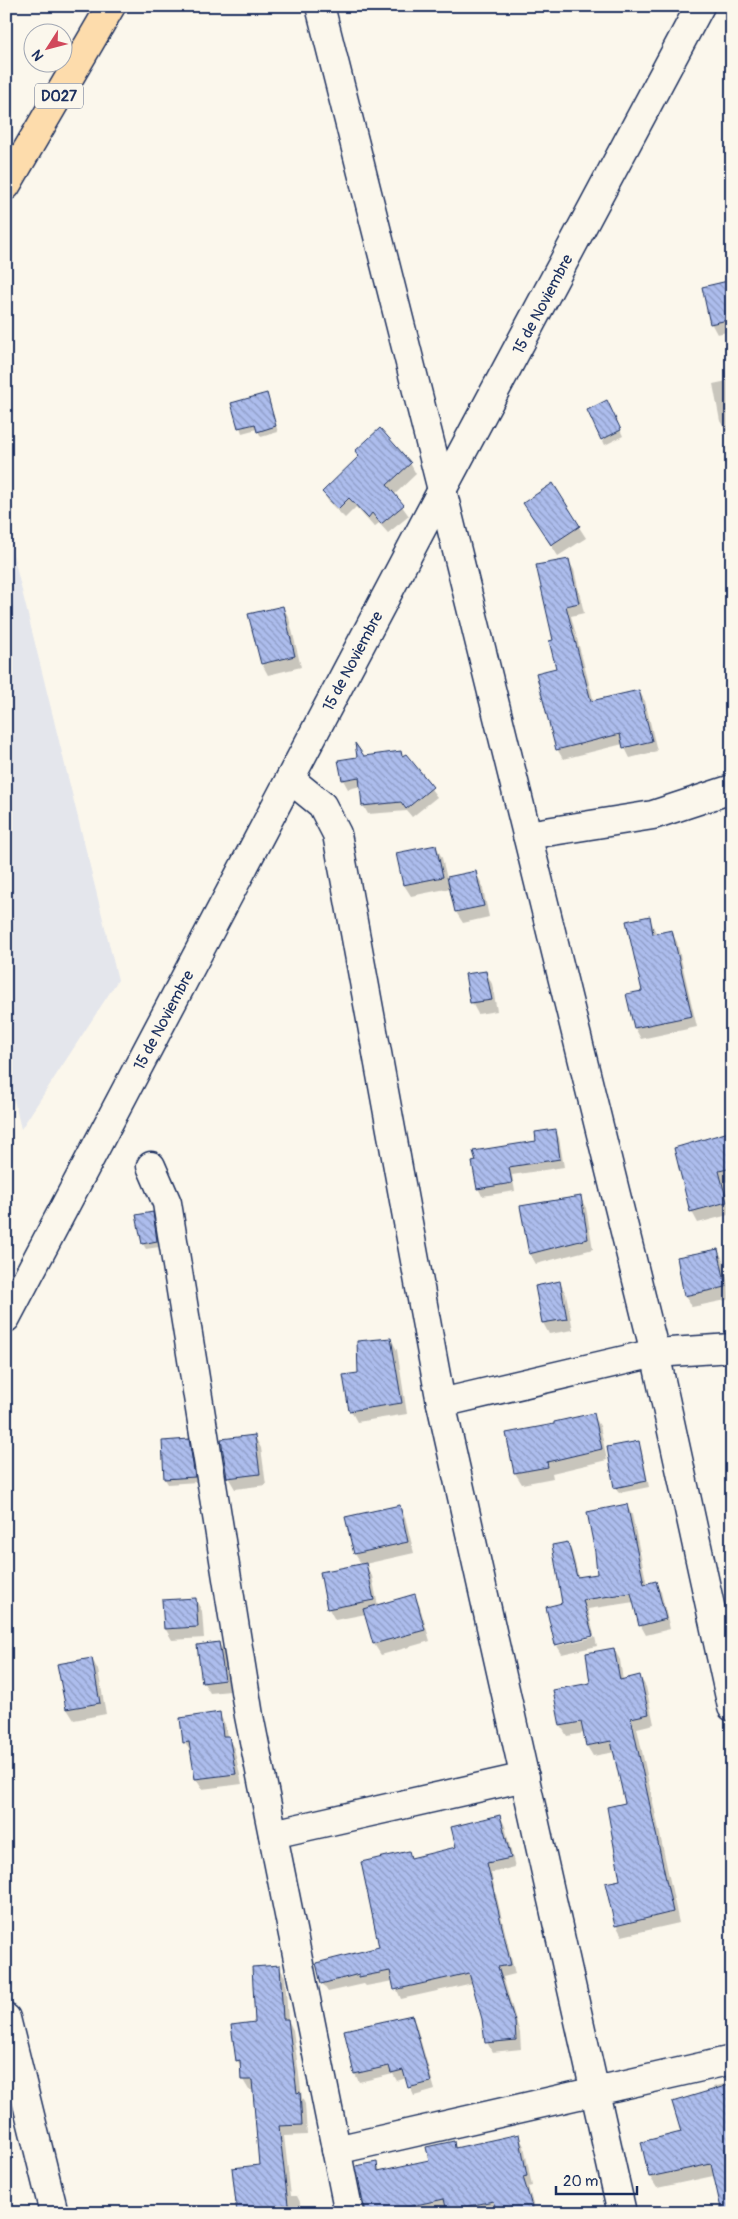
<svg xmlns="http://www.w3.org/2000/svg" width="738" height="2219" font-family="Pangolin,sans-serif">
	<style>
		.built { fill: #e4e6ec }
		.shadow { fill: #0003 }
		.building { fill: url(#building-back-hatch); stroke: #1b2f5e }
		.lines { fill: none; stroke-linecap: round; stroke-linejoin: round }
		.minor-casing { stroke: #1b2f5e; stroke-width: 31 }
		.major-casing { stroke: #1b2f5e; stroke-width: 31 }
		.minor { stroke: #fbf7ec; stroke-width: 28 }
		.major { stroke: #fddcac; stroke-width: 28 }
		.labels { text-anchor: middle; stroke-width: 5; stroke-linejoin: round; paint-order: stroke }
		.shield { fill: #fbf7ec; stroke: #5e6b89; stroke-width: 1 }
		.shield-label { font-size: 15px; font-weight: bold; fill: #1b2f5e }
		.street-label { font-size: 16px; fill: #1b2f5e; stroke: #fbf7ec }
	</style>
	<defs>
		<pattern id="building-back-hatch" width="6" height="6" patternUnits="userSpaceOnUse" patternTransform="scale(1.25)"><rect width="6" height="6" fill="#adbded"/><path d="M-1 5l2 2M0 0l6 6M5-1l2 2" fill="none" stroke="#8c9ac3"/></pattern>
	</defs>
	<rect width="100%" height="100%" fill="#fbf7ec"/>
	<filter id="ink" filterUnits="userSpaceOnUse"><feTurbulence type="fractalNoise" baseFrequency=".02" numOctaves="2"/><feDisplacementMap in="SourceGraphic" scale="10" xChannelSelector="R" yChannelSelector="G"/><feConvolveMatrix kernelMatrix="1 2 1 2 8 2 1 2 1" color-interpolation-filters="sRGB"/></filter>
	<g filter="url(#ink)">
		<polygon class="built" points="6,526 118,980 21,1129 6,1066"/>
		<g class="shadow">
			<polygon points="732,281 732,331 717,334 711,323"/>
			<polygon points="732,380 732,431 727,432 720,421 713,384"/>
			<polygon points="266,394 278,432 261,437 257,429 242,433 232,404"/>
			<polygon points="609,407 623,436 605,445 588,410"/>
			<polygon points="410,463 416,474 394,495 409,516 388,533 379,523 374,527 356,507 345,518 329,502 323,492"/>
			<polygon points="552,485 586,538 558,556 531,514"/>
			<polygon points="568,560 574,570 584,613 571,616 594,702 639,691 645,701 657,751 630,758 623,744 563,759 557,749 558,669 555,641"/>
			<polygon points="283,607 289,618 301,667 268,675 262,664 250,615"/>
			<polygon points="401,752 404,757 406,755 437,797 412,817 407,811 368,814 363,805 361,786 348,789 343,780"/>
			<polygon points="436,846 442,858 447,879 475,872 482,884 489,917 463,923 456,912 451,888 411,896 404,885 398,854"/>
			<polygon points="649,917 657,935 671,931 677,942 697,1027 641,1039 635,1028 628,995 644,992"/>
			<polygon points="486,972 492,984 497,1011 478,1014 472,1003 466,975"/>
			<polygon points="555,1130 559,1138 564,1167 512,1175 515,1191 482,1196 478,1188"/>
			<polygon points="732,1135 732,1181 724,1182 732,1214 698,1223 692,1212 675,1148"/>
			<polygon points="580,1197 586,1208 593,1249 536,1264 530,1254 521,1208"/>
			<polygon points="154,1219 159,1247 146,1249 143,1244"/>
			<polygon points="718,1250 724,1262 731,1299 692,1307 686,1295"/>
			<polygon points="560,1283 566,1294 573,1330 549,1334 543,1323"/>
			<polygon points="391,1339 397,1350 407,1414 357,1422 351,1411 345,1376 360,1374"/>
			<polygon points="593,1415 600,1426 607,1460 552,1473 553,1478 522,1484 515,1473 508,1434 556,1425"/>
			<polygon points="255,1437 261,1448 266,1485 235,1489 228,1477"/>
			<polygon points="188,1441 191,1446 197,1482 168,1484 165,1479"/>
			<polygon points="638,1443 641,1448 649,1487 619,1493 615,1488"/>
			<polygon points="399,1506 405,1517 414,1553 365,1564 372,1576 378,1606 414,1596 420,1607 430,1641 381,1655 374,1644 366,1614 335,1620 329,1609 362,1565 355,1554 347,1518"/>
			<polygon points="627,1506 632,1515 647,1585 655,1583 661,1592 670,1629 646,1635 641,1626 634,1602 588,1609 594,1635 557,1643 557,1646 595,1637 597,1646 562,1654 556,1644 564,1604 567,1543 572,1552 579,1578 598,1575"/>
			<polygon points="196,1600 202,1611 204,1638 172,1640 165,1628"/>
			<polygon points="219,1643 225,1654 230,1691 210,1693 203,1682"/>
			<polygon points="614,1649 620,1660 623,1681 640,1677 646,1687 654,1724 637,1728 679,1923 622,1936 616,1925 622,1880 627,1804 615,1752 593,1756 587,1746 584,1733 567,1736 561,1726 592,1684"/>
			<polygon points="92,1659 98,1670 106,1714 74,1720 67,1709 59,1665"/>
			<polygon points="219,1714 225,1724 227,1737 234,1748 242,1784 202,1789 196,1779 192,1753 184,1742"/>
			<polygon points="500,1816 505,1826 515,1867 491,1873 515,1974 503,1977 520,2033 521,2049 492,2052 487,2042 483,2019 473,1983 401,1999 393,1981 366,1986 364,1984 328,1992 322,1983 381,1948 408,1853 412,1859 457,1848"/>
			<polygon points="279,1967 285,1977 288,2020 293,2030 302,2098 305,2104 307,2135 284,2136 291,2196 297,2196 302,2206 303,2213 239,2213 260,2166 254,2090 249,2090 243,2080 242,2069 237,2060 256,2023"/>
			<polygon points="412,2016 416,2025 435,2090 414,2096 406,2078 397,2081 393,2074 359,2082 355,2074"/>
			<polygon points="732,2082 732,2172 657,2188 650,2177 642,2143 683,2132 714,2091 713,2087"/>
			<polygon points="518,2135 524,2146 532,2186 528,2187 536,2213 498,2213 497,2211 450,2213 448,2209 433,2213 366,2213 376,2164 381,2172 431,2161 453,2142 457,2149"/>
		</g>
		<g class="building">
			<polygon points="732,280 732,319 710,324 702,287"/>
			<polygon points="267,393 276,426 257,432 255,424 238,428 231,403"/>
			<polygon points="607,400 621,430 601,440 587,410"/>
			<polygon points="380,428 411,463 387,485 404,505 381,524 372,513 368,518 349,498 338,509 322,492 359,456 355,451"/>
			<polygon points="553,483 580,526 551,545 523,503"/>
			<polygon points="569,559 579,603 566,606 591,701 639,690 652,741 623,748 620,734 556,750 536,673 556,668 549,641 553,640 536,565"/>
			<polygon points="283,606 295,656 261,664 248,614"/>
			<polygon points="355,743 364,756 401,751 402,756 406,754 433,787 406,809 401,802 362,806 359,777 342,780 338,760 357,757"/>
			<polygon points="436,845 443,877 403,885 396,853"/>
			<polygon points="476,871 484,906 455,912 447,877"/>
			<polygon points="650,916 653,934 672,930 692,1016 634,1028 626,994 642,991 626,921"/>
			<polygon points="486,971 492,1000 470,1003 465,974"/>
			<polygon points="556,1129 560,1159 509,1167 512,1183 477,1189 472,1162 476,1161 473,1151 536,1141 535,1132"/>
			<polygon points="732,1131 732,1168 719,1171 727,1202 690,1212 674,1148"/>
			<polygon points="581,1196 588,1239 529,1254 520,1206"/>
			<polygon points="153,1212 157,1241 142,1244 136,1215"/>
			<polygon points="718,1249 726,1287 684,1296 677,1257"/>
			<polygon points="560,1281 567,1319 542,1323 535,1286"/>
			<polygon points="391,1338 402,1403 349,1411 343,1375 358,1373 357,1341"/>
			<polygon points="594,1413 602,1449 547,1462 548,1467 514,1473 506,1433 554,1424 554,1422"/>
			<polygon points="255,1435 260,1474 227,1478 221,1439"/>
			<polygon points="189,1439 195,1477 164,1479 162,1441"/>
			<polygon points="639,1441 647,1481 614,1488 607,1447"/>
			<polygon points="627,1504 644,1584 656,1581 666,1619 639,1626 631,1593 583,1600 593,1636 555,1645 546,1607 562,1603 552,1545 568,1542 577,1577 597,1574 595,1552 587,1512"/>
			<polygon points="400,1505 408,1542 354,1554 345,1517"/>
			<polygon points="366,1563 374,1600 327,1609 320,1572"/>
			<polygon points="415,1594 425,1630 373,1644 363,1609"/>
			<polygon points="196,1598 198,1627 164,1629 162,1600"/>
			<polygon points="219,1642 225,1680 202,1683 197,1645"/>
			<polygon points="614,1648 620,1680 640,1675 649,1714 631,1718 673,1912 615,1926 605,1883 620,1880 607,1807 625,1803 611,1741 586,1746 581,1722 560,1726 553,1690 590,1683 586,1653"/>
			<polygon points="92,1658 100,1703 66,1709 57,1664"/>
			<polygon points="220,1712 223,1736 229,1736 236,1774 195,1779 189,1742 183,1743 180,1718"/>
			<polygon points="500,1815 511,1858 487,1863 511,1965 498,1967 515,2022 516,2040 485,2043 482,2019 469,1973 394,1990 390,1971 359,1977 359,1974 321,1984 316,1963 379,1947 361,1862 409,1851 411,1858 456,1847 451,1827"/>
			<polygon points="280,1965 283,2019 288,2019 297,2093 300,2092 302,2125 279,2126 289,2213 237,2213 232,2168 259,2165 252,2080 241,2080 240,2060 236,2061 231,2025 255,2022 252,1967"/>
			<polygon points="412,2015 431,2082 408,2088 403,2070 391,2073 389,2066 354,2074 344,2030"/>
			<polygon points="732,2084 732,2213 722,2213 711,2164 649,2177 641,2142 681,2132 672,2102"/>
			<polygon points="519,2134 527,2176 523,2177 534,2213 497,2213 493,2201 447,2211 444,2199 379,2213 365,2213 356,2166 377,2162 378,2171 429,2160 426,2147 454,2141 455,2148"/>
		</g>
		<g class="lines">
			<defs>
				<g id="minor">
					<polyline points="320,6 442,490 655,1353 732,1707"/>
					<polyline points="290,779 322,805 337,834 441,1403 622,2213"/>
					<polyline points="527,835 653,815 732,789"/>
					<polyline points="151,1166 167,1203 249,1716 349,2213"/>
					<polyline points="6,1318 442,490 700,6"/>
					<polyline points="441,1403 655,1353 732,1348"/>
					<polyline points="273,1834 525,1777"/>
					<polyline points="6,2018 54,2213"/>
					<polyline points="336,2150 732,2060"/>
				</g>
				<polyline id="major" points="6,186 111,6"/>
			</defs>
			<use href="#minor" class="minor-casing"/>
			<use href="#major" class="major-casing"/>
			<use href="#minor" class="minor"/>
			<use href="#major" class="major"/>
		</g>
	</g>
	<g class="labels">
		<rect class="shield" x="35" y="83.5" width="48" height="25" rx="4"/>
		<g class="shield-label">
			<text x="59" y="101">D027</text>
		</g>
		<g class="street-label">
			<text transform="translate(542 304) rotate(-62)" y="6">15 de Noviembre</text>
			<text transform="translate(352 661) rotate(-62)" y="6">15 de Noviembre</text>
			<text transform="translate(163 1020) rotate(-62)" y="6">15 de Noviembre</text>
		</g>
	</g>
	<rect width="738" height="2219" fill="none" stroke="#fbf7ec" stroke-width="25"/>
	<rect x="12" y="12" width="713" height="2194" fill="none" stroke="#1b2f5e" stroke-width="2" filter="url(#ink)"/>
	<g transform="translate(48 48) rotate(234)"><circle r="24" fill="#fbf7ec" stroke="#a1a7b3"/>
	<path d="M0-4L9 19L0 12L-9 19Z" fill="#d1495b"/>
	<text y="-8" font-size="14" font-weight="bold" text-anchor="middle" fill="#1b2f5e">N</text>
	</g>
	<path d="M556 2186v8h81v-8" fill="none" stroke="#1b2f5e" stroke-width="2.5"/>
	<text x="563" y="2186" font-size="15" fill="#1b2f5e" stroke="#fbf7ec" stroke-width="4" paint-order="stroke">20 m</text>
</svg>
